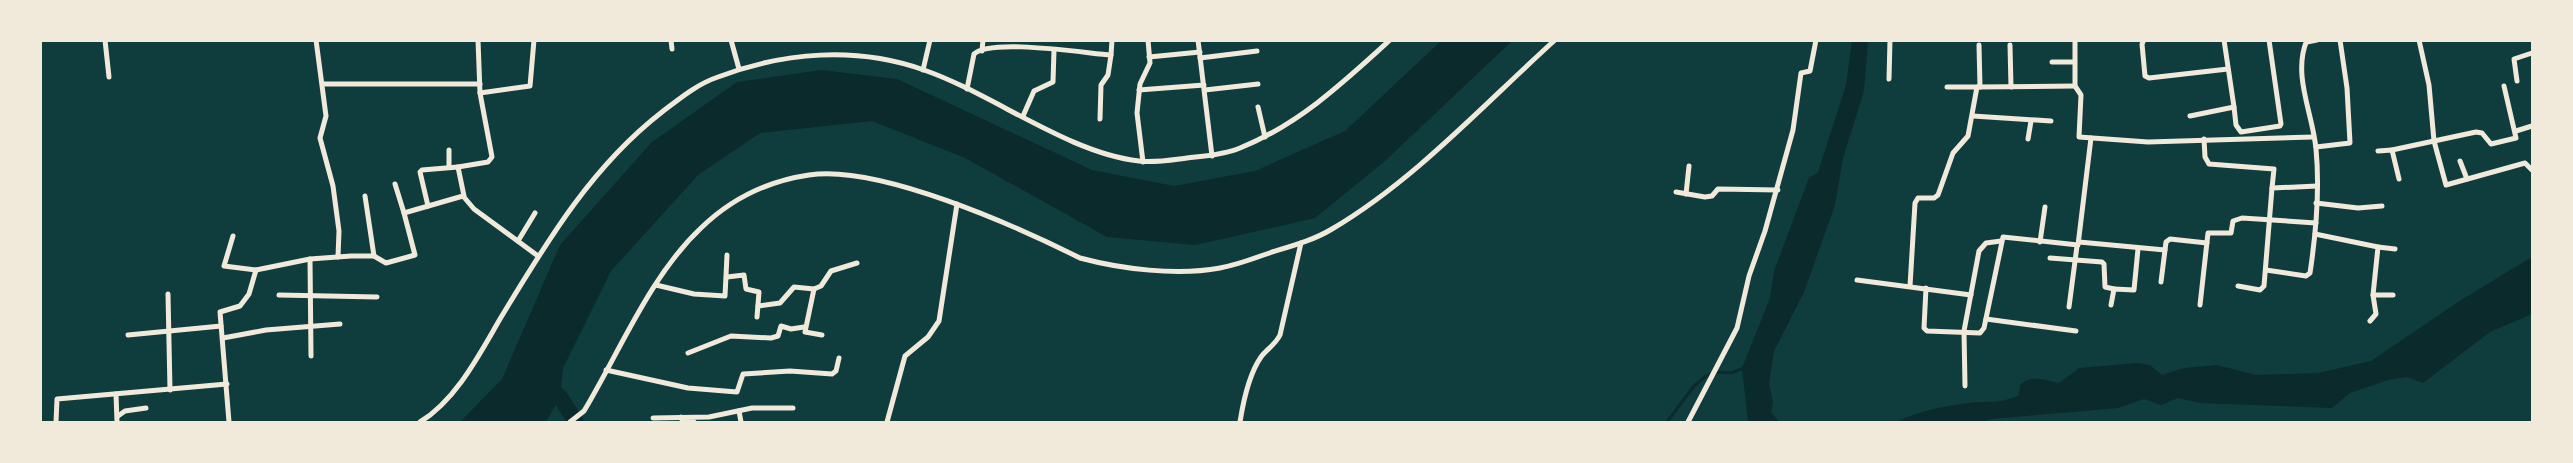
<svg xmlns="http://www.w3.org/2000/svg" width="2573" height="463" font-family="'DM Sans',sans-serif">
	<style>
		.water { fill: #0a2a2b }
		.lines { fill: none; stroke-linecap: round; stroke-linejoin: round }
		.stream { stroke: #0a2a2b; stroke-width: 3 }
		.river { stroke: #0a2a2b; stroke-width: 16 }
		.minor { stroke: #f1e9da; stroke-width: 5 }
	</style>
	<rect width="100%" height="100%" fill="#0f3d3e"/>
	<g class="water">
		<polygon points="1441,41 1512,41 1385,161 1315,218 1195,245 1107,237 965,158 872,121 760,133 698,175 611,271 563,368 560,397 546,422 460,422 502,379 560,245 652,142 737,82 821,70 897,79 1092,170 1174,186 1255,171 1345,131"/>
		<polygon points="1852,41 1868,41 1864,91 1843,158 1835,205 1804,292 1774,351 1769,384 1773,403 1771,412 1779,422 1748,422 1742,368 1770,298 1774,271 1809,178 1818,172 1846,85"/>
		<path d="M2532,257V314L2490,332L2423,383L2407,377L2388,380L2350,393L2332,408L2200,403L2178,398L2161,405L2144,399L2118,408L1992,419L1983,422H1896C1919,411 1943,406 1969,403C1990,400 1997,405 2019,395L2020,385C2032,374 2045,380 2059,383L2079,368L2137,363L2150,365L2162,375L2184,368L2217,365L2256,375L2318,373L2371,361L2461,300Z"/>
	</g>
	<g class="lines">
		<polyline class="stream" points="1667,422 1694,386 1706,376 1717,372 1731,373 1746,367"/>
		<polyline class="river" points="542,382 560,397 576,422"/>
		<g class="minor">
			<polyline points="105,40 109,77"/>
			<polyline points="316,40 326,116 320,138 333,186 339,231 338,257"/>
			<polyline points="671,40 672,49"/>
			<polyline points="731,40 739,69"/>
			<polyline points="1198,40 1212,156"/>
			<polyline points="2075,40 2075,86 2081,95 2079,137 2148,142 2313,137"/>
			<polyline points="2144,40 2142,44 2145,76 2149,78 2228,69"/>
			<polyline points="2419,40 2429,85 2434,141 2446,185 2525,163 2532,170"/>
			<polyline points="2307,42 2317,40"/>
			<polyline points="1979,45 1980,87"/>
			<polyline points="2010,45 2011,87"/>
			<polyline points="982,51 983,40"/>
			<polyline points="1149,57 1200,52"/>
			<polyline points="1200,58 1257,51"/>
			<polyline points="2052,62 2074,62"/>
			<polyline points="923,70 930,40"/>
			<polyline points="1889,79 1890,40"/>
			<polyline points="2517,81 2514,59 2532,53"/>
			<polyline points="324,84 480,84"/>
			<polyline points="1947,87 1977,87"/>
			<path d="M967,89L974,54C990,38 1084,53 1111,55L1112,40"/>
			<polyline points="1139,90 1204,85"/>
			<polyline points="1205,90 1258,84"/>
			<polyline points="480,93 530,86 534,40"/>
			<polyline points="1258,107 1265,137"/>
			<polyline points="2234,107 2236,125 2241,132 2280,126 2281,124 2269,40"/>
			<polyline points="1023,116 1034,91 1053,82 1054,50"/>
			<polyline points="1973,116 2051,121"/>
			<polyline points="2190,116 2234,107 2224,40"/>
			<polyline points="1100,119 1101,85 1108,75 1111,55"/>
			<polyline points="2516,131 2532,126"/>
			<polyline points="2028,139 2031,121"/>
			<polyline points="2204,139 2205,157 2209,164 2274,169 2272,188"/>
			<polyline points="2316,147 2350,143 2347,88 2340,40"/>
			<polyline points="449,150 449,167"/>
			<polyline points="2392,150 2476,132 2482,133 2491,144 2516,138 2504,86"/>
			<polyline points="2378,151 2392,150 2399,179"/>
			<polyline points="2460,161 2467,179"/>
			<polyline points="1143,162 1137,113 1140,84 1150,63 1148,40"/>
			<polyline points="458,167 488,162 492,157 480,93 478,40"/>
			<polyline points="395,184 404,213"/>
			<polyline points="1676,192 1705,197 1712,196 1718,189 1778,190"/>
			<polyline points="1686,194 1689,166"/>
			<polyline points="365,196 374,256"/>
			<polyline points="2316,203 2358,208 2382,206"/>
			<polyline points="428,206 420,172 422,170 458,167 464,196"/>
			<polyline points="2315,234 2378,247 2373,295 2376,314 2370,321"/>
			<polyline points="233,236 224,266 256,270 310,259 351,256 374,256 386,263 415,255 404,213 463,196 474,209 538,256"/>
			<polyline points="518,241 535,213"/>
			<polyline points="2040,242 2045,207"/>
			<polyline points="2079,242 2165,250"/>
			<polyline points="2378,247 2395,249"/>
			<polyline points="2050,258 2102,262 2104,264 2105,287 2114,289"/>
			<polyline points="310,259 311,356"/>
			<path d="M2266,270L2306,276L2310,273C2316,233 2320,190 2316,149C2313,114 2292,75 2307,40"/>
			<polyline points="727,277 744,275 746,289 759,292 757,317"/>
			<polyline points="1857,280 1971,295"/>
			<polyline points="2161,282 2166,242 2170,239 2207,243"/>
			<polyline points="656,285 694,294 725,296 727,255"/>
			<polyline points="1910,286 1915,203 1918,198 1934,198 1938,195 1953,153 1968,136 1977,87 2075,86"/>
			<polyline points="2238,286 2260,290 2264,286 2272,188 2317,186"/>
			<polyline points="1926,288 1924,328 1927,331 1980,333 1984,328 2003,237 2078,245 2091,138"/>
			<polyline points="814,289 821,286 831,271 857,263"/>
			<polyline points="168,294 170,390"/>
			<polyline points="279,295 377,297"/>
			<polyline points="2373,295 2393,295"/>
			<polyline points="2111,305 2114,289 2134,290 2138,249"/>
			<polyline points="2200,305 2208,233 2231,233 2233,221 2242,218 2316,223"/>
			<polyline points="758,306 780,303 794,287 814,289 805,332 822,335"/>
			<polyline points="2069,307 2077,246"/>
			<polyline points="1986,319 2076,331"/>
			<polyline points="128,335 221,326"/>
			<polyline points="223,338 266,330 340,324"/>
			<polyline points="688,353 731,336 771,338 778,336 781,326 791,329 804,327"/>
			<polyline points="606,370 688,388 737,392 743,374 790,371 832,374 836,371 839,358"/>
			<polyline points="1965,386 1964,331 1979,251 1986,243 2001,241"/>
			<polyline points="116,394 117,422"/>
			<polyline points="739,411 741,422"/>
			<polyline points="118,416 125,411 146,408"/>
			<polyline points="681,417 683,422 694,422"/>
			<polyline points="653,418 709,417 752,408 793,408"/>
			<polyline points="56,422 57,399 227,384"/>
			<polyline points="229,422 220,312 240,306 249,294 256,270"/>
			<path d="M420,422C456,400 479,355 500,319C546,243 591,167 662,112C679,99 697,84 718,77C784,52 856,46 924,70C993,94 1068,153 1139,161C1154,163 1171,160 1187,158C1204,156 1223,155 1240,148C1298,125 1344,82 1390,40"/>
			<path d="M570,422L584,411C620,351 650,276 701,228C731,199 768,181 809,175C878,164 1016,226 1080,258C1121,269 1177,276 1220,268C1237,265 1255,258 1272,252C1292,246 1314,240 1332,229C1415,180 1483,105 1555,40"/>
			<polyline points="887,422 905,356 928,337 939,321 957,204"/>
			<path d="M1240,422C1243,403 1249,374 1261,357C1267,349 1275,345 1280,335L1301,243"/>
			<polyline points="1688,422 1737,328 1749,276 1765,231 1793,130 1801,73 1810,71 1816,40"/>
		</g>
	</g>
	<rect width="2573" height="463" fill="none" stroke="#f1e9da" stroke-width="84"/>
</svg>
